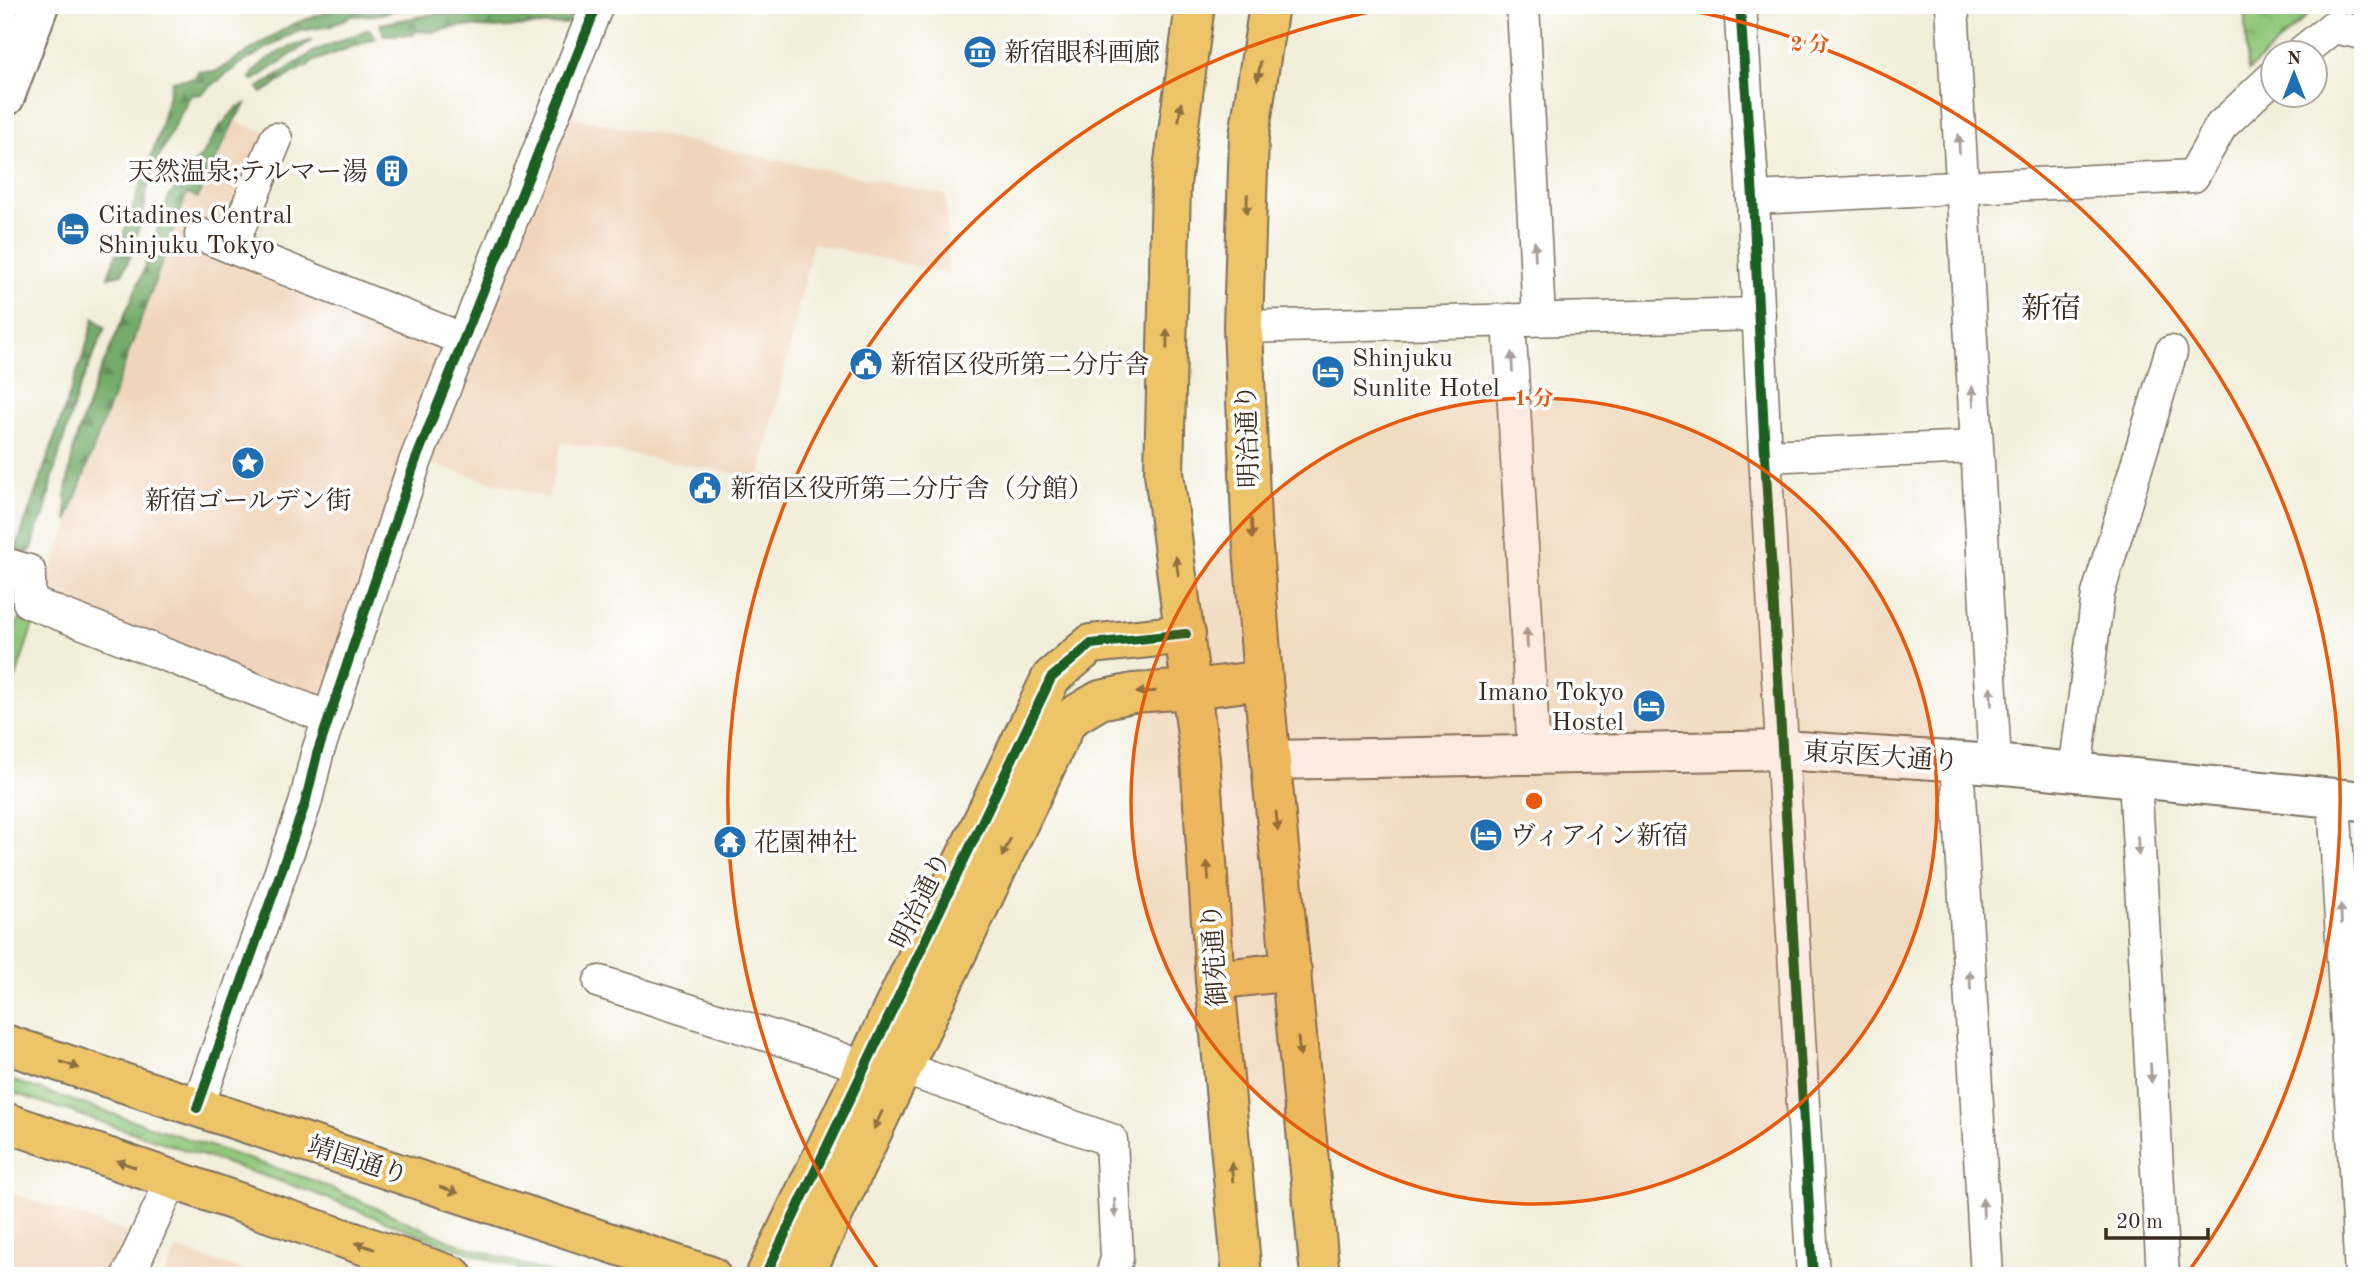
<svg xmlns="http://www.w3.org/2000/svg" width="2368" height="1281" font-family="'Old Standard TT','Noto Serif JP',serif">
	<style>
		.built { fill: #f0d5bc }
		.grass { fill: url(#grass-tufts); stroke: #66784c; stroke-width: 2 }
		.forest { fill: url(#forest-firs); stroke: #586b44; stroke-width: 2 }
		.park { fill: url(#park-crowns); stroke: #66784c; stroke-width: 2 }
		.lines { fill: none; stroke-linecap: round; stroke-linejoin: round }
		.minor-casing { stroke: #7b6f60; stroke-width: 35 }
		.tertiary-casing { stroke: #7b6f60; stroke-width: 42 }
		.primary-casing { stroke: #7b6f60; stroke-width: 42 }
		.minor { stroke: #fff; stroke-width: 32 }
		.tertiary { stroke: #fff; stroke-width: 38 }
		.primary { stroke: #eec469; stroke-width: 38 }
		.cycleway-casing { stroke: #fff; stroke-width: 15 }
		.cycleway { stroke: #1b5e20; stroke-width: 10 }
		.oneway { fill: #8c6f40 }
		.oneway2 { fill: #a79f9a }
		.ring { fill: none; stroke: #e8590c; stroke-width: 3.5 }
		.labels { text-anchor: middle; stroke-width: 7; stroke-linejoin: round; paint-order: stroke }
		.poi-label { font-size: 26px; fill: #3b2a1e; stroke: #fff; text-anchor: start }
		.street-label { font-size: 26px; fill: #3b2a1e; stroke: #fff }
		.quarter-label { font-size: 30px; fill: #3b2a1e; stroke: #fff }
		.centre { fill: #e8590c; stroke: #fff; stroke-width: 3.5 }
		.ring-label { font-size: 21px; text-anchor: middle; font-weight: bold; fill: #e8590c; stroke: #fff; stroke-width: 7; stroke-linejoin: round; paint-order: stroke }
	</style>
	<defs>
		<pattern id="grass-tufts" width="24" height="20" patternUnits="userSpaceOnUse" patternTransform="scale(1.75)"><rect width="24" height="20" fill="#90c77a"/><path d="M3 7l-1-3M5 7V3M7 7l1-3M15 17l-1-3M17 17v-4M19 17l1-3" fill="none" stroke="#77a263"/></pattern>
		<pattern id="forest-firs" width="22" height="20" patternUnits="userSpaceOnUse" patternTransform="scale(1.75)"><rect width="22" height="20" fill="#74ac6a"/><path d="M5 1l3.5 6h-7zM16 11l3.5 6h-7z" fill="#608c57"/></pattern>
		<pattern id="park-crowns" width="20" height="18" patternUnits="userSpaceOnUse" patternTransform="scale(1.75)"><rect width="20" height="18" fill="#90c77a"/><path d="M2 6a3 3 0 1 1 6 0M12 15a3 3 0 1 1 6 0" fill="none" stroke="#77a263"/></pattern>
	</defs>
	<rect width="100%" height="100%" fill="#fff"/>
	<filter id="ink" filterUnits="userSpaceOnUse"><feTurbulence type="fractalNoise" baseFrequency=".0143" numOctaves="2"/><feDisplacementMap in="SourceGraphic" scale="14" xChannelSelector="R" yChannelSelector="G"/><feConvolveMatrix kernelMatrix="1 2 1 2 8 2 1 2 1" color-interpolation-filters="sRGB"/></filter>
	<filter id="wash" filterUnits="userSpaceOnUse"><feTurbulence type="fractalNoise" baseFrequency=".00686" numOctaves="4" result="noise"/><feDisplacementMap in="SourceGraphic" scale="28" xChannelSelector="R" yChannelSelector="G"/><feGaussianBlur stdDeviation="1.57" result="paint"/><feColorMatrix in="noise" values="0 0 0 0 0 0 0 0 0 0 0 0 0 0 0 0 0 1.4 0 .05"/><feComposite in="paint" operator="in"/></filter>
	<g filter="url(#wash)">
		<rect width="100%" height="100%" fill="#f2eeda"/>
		<g class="built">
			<polygon points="566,116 946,195 948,274 813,243 760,478 562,442 548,498 427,463"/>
			<polygon points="236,121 288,142 238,252 451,338 315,724 36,615 188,195 200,200"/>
			<polygon points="5,1191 130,1233 111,1276 5,1276"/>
			<polygon points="177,1249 260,1276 164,1276"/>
		</g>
		<g class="grass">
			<path d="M25,615H36L16,677L5,700C5,677 4,630 25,615Z"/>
			<polygon points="5,1078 315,1181 453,1242 559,1276 540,1276 451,1247 309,1191 5,1090"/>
		</g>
		<g class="forest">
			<path d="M346,5H417L376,15L351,16L331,26L300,31L286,37L237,66L201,94L191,95C178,119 143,181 145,206L131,255L122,274L108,277L159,134L172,81L195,78L198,71L215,72L291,25Z"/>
			<polygon points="512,5 526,5 527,13 580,10 574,23 494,28 462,26 433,32 416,31 413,35 384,35 380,24 456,10"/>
			<polygon points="369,29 376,38 311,62 309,66 300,69 262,93 258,88 315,51"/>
			<path d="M313,40L254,80L250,78C262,56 290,46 313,40Z"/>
			<polygon points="246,104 235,119 198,198 188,193 186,196 67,522 66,491 74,446 94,386 142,275 169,196 177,187 183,191 191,167 203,154 218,129 237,107"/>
			<polygon points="94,318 105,328 77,394 54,472 44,516 38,526 32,549 27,554 16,549 86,347"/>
		</g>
		<polygon class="park" points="2244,5 2318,5 2248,71"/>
	</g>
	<g filter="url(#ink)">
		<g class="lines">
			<defs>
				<g id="minor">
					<polyline points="1523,5 1539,319"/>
					<polyline points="1740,5 1753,198 1765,456 1813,1276"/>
					<polyline points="1952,5 1995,764"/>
					<polyline points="2302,52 2333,27 2363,33"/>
					<polyline points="1753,198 2193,176 2221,126 2274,76"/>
					<polyline points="201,235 462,339"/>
					<polyline points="231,247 276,139"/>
					<polyline points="1509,320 1534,755"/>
					<polyline points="1243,327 1759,314"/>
					<polyline points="1765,456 1976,447"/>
					<polyline points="5,564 29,571 29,602 329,718"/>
					<polyline points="1957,761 1987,1276"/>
					<polyline points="2075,772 2098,594 2171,352"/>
					<polyline points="2135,778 2163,1276"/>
					<polyline points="2334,798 2361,1276"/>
					<polyline points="600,982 833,1056 865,1068"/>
					<polyline points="902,1068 1111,1140 1117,1258 1112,1276"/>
					<polyline points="197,1108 305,804 317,754 415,462 597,5"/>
					<polyline points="128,1276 172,1180"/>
				</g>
				<g id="tertiary">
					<polyline points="5,97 39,5"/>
					<polyline points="1271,760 1783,750 1995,764 2363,801"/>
				</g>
				<g id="primary">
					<polyline points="1195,5 1171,184 1164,473 1200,759 1215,980 1242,1276"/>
					<polyline points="1269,5 1249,136 1243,327 1251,521 1263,680 1320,1276"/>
					<polyline points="1215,980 1292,971"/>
					<polyline points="5,1044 711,1276"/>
					<polyline points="5,1122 453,1276"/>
					<polyline points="765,1276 1051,678 1091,644 1186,634"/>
					<polyline points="804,1276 1068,719 1100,700 1133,693 1192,689 1263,680"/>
				</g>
			</defs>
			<use href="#minor" class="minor-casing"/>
			<use href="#tertiary" class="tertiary-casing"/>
			<use href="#primary" class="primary-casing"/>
			<use href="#minor" class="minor"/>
			<use href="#tertiary" class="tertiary"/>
			<use href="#primary" class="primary"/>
			<defs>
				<g id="cycleway">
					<polyline points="1740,5 1753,198 1765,456 1813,1276"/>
					<polyline points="197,1108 305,804 317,754 415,462 597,5"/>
					<polyline points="765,1276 1051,678 1091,644 1186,634"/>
				</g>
			</defs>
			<use href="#cycleway" class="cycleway-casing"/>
			<use href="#cycleway" class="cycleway"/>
		</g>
		<defs><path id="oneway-solid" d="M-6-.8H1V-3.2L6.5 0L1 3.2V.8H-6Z" transform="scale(1.75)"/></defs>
		<g class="oneway">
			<use href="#oneway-solid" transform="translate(1259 71) rotate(99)"/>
			<use href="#oneway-solid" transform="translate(1180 112) rotate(-83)"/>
			<use href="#oneway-solid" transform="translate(1247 204) rotate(92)"/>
			<use href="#oneway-solid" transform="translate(1167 339) rotate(-89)"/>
			<use href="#oneway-solid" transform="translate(1252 529) rotate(86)"/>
			<use href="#oneway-solid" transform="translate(1177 566) rotate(-98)"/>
			<use href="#oneway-solid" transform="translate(1146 692) rotate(176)"/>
			<use href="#oneway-solid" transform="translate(1277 821) rotate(84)"/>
			<use href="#oneway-solid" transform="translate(1006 848) rotate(115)"/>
			<use href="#oneway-solid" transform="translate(1208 871) rotate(-94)"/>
			<use href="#oneway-solid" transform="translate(1299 1047) rotate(84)"/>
			<use href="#oneway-solid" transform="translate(70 1065) rotate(19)"/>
			<use href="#oneway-solid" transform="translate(878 1120) rotate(115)"/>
			<use href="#oneway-solid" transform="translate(126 1164) rotate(-161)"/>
			<use href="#oneway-solid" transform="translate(1232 1172) rotate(-95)"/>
			<use href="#oneway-solid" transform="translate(449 1190) rotate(18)"/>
			<use href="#oneway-solid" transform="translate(365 1246) rotate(-161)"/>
		</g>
		<g class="oneway2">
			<use href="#oneway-solid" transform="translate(1959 144) rotate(-93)"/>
			<use href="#oneway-solid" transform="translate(1535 251) rotate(-93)"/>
			<use href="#oneway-solid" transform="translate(1512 362) rotate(-93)"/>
			<use href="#oneway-solid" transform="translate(1973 396) rotate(-93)"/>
			<use href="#oneway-solid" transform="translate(1527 638) rotate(-93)"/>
			<use href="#oneway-solid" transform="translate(1991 696) rotate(-93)"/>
			<use href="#oneway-solid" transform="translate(2138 846) rotate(87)"/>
			<use href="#oneway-solid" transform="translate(2341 914) rotate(-93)"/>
			<use href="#oneway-solid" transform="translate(1970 980) rotate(-93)"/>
			<use href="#oneway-solid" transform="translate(2151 1073) rotate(87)"/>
			<use href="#oneway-solid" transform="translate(1115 1208) rotate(87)"/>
			<use href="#oneway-solid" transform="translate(1983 1208) rotate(-93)"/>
		</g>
	</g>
	<circle cx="1534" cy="801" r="403" fill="#e8590c" fill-opacity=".12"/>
	<g class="ring">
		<circle cx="1534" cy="801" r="403"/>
		<path d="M882 1275A806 806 0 0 1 1401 6M1667 6A806 806 0 0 1 2186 1275"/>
	</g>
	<defs>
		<symbol id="museum-disc" viewBox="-11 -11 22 22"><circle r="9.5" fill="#1f6fb2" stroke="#fff"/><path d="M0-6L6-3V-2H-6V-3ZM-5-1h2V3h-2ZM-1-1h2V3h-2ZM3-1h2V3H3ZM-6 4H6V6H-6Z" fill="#fff"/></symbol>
		<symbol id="building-disc" viewBox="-11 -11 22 22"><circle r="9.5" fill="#1f6fb2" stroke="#fff"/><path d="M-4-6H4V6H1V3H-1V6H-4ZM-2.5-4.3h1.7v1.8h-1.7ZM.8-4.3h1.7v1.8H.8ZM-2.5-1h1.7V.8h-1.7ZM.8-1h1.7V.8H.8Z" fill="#fff"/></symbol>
		<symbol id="hotel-disc" viewBox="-11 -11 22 22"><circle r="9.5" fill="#1f6fb2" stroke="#fff"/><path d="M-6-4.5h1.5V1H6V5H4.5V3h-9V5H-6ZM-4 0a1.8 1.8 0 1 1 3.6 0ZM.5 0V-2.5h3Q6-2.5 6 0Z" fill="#fff"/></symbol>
		<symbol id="civic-disc" viewBox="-11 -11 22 22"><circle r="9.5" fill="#1f6fb2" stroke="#fff"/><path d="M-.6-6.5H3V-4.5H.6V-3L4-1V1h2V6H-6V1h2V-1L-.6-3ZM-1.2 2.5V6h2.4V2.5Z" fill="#fff"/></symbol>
		<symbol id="sight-disc" viewBox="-11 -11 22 22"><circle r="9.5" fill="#1f6fb2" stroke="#fff"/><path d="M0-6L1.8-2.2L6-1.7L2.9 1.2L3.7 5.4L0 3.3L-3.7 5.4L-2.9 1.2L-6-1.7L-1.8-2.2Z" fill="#fff"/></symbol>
		<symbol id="temple-disc" viewBox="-11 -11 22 22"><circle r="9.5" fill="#1f6fb2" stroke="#fff"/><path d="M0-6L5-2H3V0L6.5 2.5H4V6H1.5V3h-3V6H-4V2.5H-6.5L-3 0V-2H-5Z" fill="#fff"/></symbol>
	</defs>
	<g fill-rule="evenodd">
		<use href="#museum-disc" x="961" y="33" width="38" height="38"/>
		<use href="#building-disc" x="373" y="152" width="38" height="38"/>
		<use href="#hotel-disc" x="54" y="210" width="38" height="38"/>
		<use href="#civic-disc" x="847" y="345" width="38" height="38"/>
		<use href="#hotel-disc" x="1309" y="353" width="38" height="38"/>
		<use href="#sight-disc" x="229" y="444" width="38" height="38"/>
		<use href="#civic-disc" x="686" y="469" width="38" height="38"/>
		<use href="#hotel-disc" x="1630" y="687" width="38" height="38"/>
		<use href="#hotel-disc" x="1467" y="816" width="38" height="38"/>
		<use href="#temple-disc" x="711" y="823" width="38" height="38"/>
	</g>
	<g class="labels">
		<g class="poi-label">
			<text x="1004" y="61">新宿眼科画廊</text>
			<text x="368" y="180" text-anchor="end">天然温泉;テルマー湯</text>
			<text x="98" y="223">Citadines Central<tspan x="98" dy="30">Shinjuku Tokyo</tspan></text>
			<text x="1352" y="366">Shinjuku<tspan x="1352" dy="30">Sunlite Hotel</tspan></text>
			<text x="890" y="373">新宿区役所第二分庁舎</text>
			<text x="730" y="497">新宿区役所第二分庁舎（分館）</text>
			<text x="248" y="509" text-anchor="middle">新宿ゴールデン街</text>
			<text x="1624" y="700" text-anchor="end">Imano Tokyo<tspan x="1624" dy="30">Hostel</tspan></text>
			<text x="1510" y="844">ヴィアイン新宿</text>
			<text x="754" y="851">花園神社</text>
		</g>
		<g class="street-label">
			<text transform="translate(1247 436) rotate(-92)" y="9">明治通り</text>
			<text transform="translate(1881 756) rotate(4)" y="9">東京医大通り</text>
			<text transform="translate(920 900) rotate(-64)" y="9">明治通り</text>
			<text transform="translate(1214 955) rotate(-94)" y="9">御苑通り</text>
			<text transform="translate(358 1160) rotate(18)" y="9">靖国通り</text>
		</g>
		<g class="quarter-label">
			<text x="2051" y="318">新宿</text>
		</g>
	</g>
	<circle cx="1534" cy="801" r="10" class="centre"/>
	<g class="ring-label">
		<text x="1810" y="51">2 分</text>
		<text x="1534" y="405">1 分</text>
	</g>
	<rect width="2368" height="1281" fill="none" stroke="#fff" stroke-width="28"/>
	<g transform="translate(2294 74)"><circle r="33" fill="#ffffff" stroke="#b1aaa5" stroke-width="2"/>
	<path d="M0-5L12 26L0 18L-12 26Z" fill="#1f6fb2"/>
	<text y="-10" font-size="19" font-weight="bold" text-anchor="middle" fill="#3b2a1e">N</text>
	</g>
	<path d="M2106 1228v10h102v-10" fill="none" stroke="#3b2a1e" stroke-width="3.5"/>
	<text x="2116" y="1228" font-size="21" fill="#3b2a1e" stroke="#ffffff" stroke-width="5" paint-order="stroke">20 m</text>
</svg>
